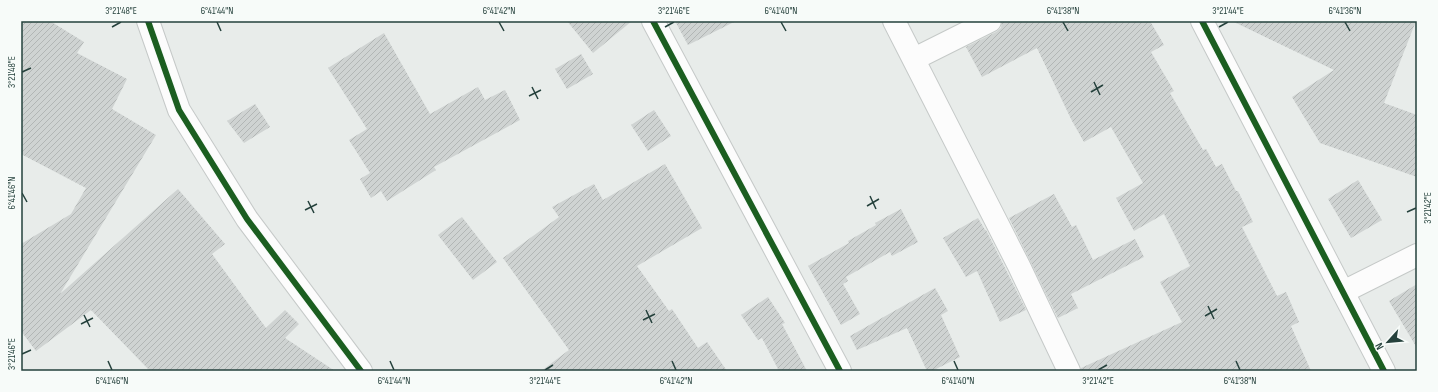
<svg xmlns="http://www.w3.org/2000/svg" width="1438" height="392" font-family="'Sofia Sans Condensed',sans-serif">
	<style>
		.building { fill: url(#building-hatch) }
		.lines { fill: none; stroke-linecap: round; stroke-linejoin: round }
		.minor-casing { stroke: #c5c9c8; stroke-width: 24 }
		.minor { stroke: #fcfcfc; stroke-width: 22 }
		.cycleway-casing { stroke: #f7fbf9; stroke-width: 8 }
		.cycleway { stroke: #1b5e20; stroke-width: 6 }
		.ticks { fill: none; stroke: #25413c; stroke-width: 1.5 }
		.neatline { fill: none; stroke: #25413c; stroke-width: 1.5 }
		.ticks-label { font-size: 10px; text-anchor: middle; fill: #25413c }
	</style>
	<defs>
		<pattern id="building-hatch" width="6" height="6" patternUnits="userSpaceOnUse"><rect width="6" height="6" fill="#cfd3d2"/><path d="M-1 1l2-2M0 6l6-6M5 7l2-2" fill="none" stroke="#b2b6b5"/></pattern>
	</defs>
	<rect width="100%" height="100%" fill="#e8ecea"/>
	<g class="building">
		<polygon points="21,21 50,21 84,42 77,53 127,79 112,109 156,135 60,294 178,189 225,244 212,254 266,328 285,310 299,324 285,338 335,371 150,371 91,310 36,351 21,331 21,244 71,214 86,188 21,154"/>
		<polygon points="567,21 632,21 593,53"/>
		<polygon points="675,21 736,21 688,45"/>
		<polygon points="1002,21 1150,21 1164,45 1151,52 1174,91 1170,93 1203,150 1206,149 1216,167 1222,164 1236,191 1238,191 1253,222 1242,227 1277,296 1286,292 1299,322 1291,326 1311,371 1081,371 1081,368 1182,322 1160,282 1190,266 1164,214 1134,231 1116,198 1143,183 1111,127 1084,142 1072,121 1037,48 982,77 966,47 996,32 1001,28"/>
		<polygon points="1232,21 1416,21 1384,103 1417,115 1417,177 1320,143 1292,97 1334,70"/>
		<polygon points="384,33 430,114 478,87 485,100 505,90 520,120 434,167 436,170 387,201 381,191 371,198 360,179 370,173 349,140 367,129 328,68"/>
		<polygon points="581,54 593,74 567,89 555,69"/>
		<polygon points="255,104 270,127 244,143 227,121"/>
		<polygon points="654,110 671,136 648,151 631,125"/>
		<polygon points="665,164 702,228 637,266 669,311 672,309 698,348 707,342 727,371 541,371 569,350 503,258 559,217 552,207 594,184 603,200"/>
		<polygon points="1358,180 1382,220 1351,238 1328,199"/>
		<polygon points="1054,194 1072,227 1076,225 1093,260 1135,239 1144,257 1071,294 1078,308 1058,318 1009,218"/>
		<polygon points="901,209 918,242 892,256 890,252 846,277 848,281 843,284 860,314 841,325 808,266 849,243 848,241 876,225 875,223"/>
		<polygon points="462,217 497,262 473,280 438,235"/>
		<polygon points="978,218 985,230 986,230 1026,310 1000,322 977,271 966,277 943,238"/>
		<polygon points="1417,284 1417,348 1389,301"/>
		<polygon points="935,288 948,311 941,315 960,357 932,371 927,371 907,328 857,350 850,336"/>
		<polygon points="768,297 785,323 782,324 807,371 779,371 762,338 758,340 741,315"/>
	</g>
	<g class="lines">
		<defs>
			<g id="minor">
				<polyline points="148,21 179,110 247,219 361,371"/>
				<polyline points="653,21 840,371"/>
				<polyline points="894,21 1019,266 1069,371"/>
				<polyline points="1202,21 1384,371"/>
				<polyline points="914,59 990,21"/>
				<polyline points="1343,292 1417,255"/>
			</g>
		</defs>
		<use href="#minor" class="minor-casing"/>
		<use href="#minor" class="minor"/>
		<defs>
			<g id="cycleway">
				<polyline points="148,21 179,110 247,219 361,371"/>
				<polyline points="653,21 840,371"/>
				<polyline points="1202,21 1384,371"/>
			</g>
		</defs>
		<use href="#cycleway" class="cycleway-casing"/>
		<use href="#cycleway" class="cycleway"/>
	</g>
	<path class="ticks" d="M217,22L221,31M499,22L504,31M781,22L786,31M1063,22L1068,31M1345,22L1350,31M112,27L121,22M665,27L674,22M1219,27L1228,22M22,72L31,68M1094,82L1100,95M532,87L538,99M1091,92L1103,85M529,96L541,90M22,193L27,202M870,196L876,209M308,201L314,213M867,206L879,199M305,210L317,204M1407,212L1416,208M1208,306L1214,319M646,310L652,323M84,315L90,327M1205,316L1217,309M643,320L655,314M81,324L93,318M22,354L31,350M108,361L112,370M390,361L394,370M672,361L676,370M954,361L958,370M1236,361L1240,370M545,370L553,365M1098,370L1107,365"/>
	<rect width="1438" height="392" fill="none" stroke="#f7fbf9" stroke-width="44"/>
	<g transform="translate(1388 342) rotate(243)" stroke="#f7fbf9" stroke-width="3" paint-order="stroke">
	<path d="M0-3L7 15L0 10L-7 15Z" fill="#25413c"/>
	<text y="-6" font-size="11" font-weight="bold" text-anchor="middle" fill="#25413c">N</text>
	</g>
	<rect x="22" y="22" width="1394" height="348" class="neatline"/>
	<g class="ticks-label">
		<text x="121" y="14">3°21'48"E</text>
		<text x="217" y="14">6°41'44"N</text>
		<text x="499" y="14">6°41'42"N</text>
		<text x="674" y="14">3°21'46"E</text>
		<text x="781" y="14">6°41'40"N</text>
		<text x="1063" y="14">6°41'38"N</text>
		<text x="1228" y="14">3°21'44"E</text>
		<text x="1345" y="14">6°41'36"N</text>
		<text transform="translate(11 72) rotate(-90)" y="4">3°21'48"E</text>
		<text transform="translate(11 193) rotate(-90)" y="4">6°41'46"N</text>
		<text transform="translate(1427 208) rotate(-90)" y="4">3°21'42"E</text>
		<text transform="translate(11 354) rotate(-90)" y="4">3°21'46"E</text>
		<text x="112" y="384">6°41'46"N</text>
		<text x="394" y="384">6°41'44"N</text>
		<text x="545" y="384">3°21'44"E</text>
		<text x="676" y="384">6°41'42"N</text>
		<text x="958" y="384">6°41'40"N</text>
		<text x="1098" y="384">3°21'42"E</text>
		<text x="1240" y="384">6°41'38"N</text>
	</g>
</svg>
